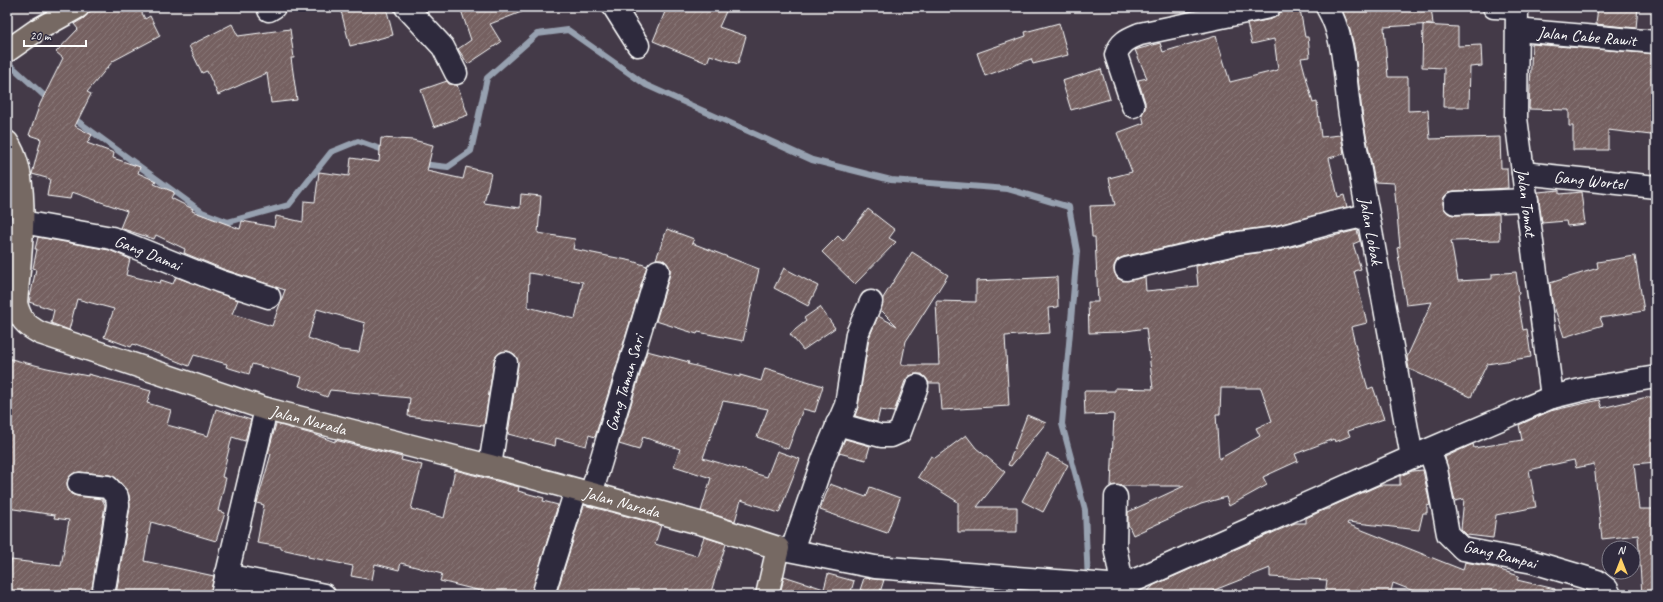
<svg xmlns="http://www.w3.org/2000/svg" width="1663" height="602" font-family="Caveat,sans-serif">
	<style>
		.lines { fill: none; stroke-linecap: round; stroke-linejoin: round }
		.stream { stroke: #97a1b0; stroke-width: 6 }
		.building { fill: url(#building-hatch); stroke: #fff; fill-rule: evenodd }
		.minor-casing { stroke: #fff; stroke-width: 25 }
		.major-casing { stroke: #fff; stroke-width: 25 }
		.minor { stroke: #2f2a3d; stroke-width: 22 }
		.major { stroke: #766964; stroke-width: 22 }
		.labels { text-anchor: middle; stroke-width: 3; stroke-linejoin: round; paint-order: stroke }
		.street-label { font-size: 17px; fill: #fff; stroke: #2f2a3d }
	</style>
	<defs>
		<pattern id="building-hatch" width="6" height="6" patternUnits="userSpaceOnUse"><rect width="6" height="6" fill="#746161"/><path d="M-1 1l2-2M0 6l6-6M5 7l2-2" fill="none" stroke="#897979"/></pattern>
	</defs>
	<rect width="100%" height="100%" fill="#443a48"/>
	<filter id="ink" filterUnits="userSpaceOnUse"><feTurbulence type="fractalNoise" baseFrequency=".025" numOctaves="2"/><feDisplacementMap in="SourceGraphic" scale="8" xChannelSelector="R" yChannelSelector="G"/><feConvolveMatrix kernelMatrix="1 2 1 2 8 2 1 2 1" color-interpolation-filters="sRGB"/></filter>
	<g filter="url(#ink)">
		<g class="lines">
			<g class="stream">
				<polyline points="7,62 50,101"/>
				<polyline points="72,117 202,212 228,222 289,205 331,152 358,141 386,151"/>
				<polyline points="422,164 448,167 471,151 487,78 537,34 568,30 646,85 812,160 891,180 1008,189 1069,207 1077,251 1062,424 1085,510 1088,584 1082,595"/>
			</g>
		</g>
		<g class="building">
			<path d="M94,7H139L145,19L150,16L160,36L113,61L87,92L91,94L75,126L92,135L87,143L114,153L113,158L140,167L138,173L156,181L154,184L174,192L171,198L193,209L192,211L240,229L242,221L274,227L276,216L303,222L304,201L315,202L319,172L349,176L351,158L379,162L381,138L413,140L433,145L427,171L463,179L466,167L491,173L484,203L520,208L521,194L541,196L538,233L575,239L573,249L632,261L647,266L595,437L589,435L586,446L556,438L555,446L508,434L518,365L517,358L514,354L508,351L501,352L497,355L494,361L484,426L408,416L410,398L330,390L327,397L299,386L302,377L252,364L249,374L226,367L227,364L194,355L189,366L133,344L131,347L104,337L114,309L77,299L69,330L51,323L54,310L29,302L36,269L33,268L37,249H35L38,237L109,250L130,259L126,275L160,283L161,280L173,284L176,277L238,300L232,314L272,326L285,290L223,269L184,253L185,249L156,235L154,239L120,228L127,211L72,192L70,199L47,196L50,179L32,174L41,139L29,135L40,104L63,58L56,52L78,29L74,24L84,18ZM529,273L583,282L575,319L528,307ZM317,309L365,323L359,352L341,350L308,338Z"/>
			<polygon points="340,7 386,7 393,35 350,46"/>
			<polygon points="460,7 532,7 532,8 490,24 501,42 468,64 458,49 471,40"/>
			<polygon points="667,7 728,7 719,27 746,36 738,64 710,55 707,63 653,41"/>
			<polygon points="1341,7 1431,7 1433,24 1384,27 1388,77 1408,77 1408,111 1428,110 1430,139 1500,137 1501,168 1507,168 1508,188 1454,191 1449,192 1444,197 1443,204 1445,210 1450,214 1455,215 1499,214 1500,240 1451,241 1458,281 1492,279 1492,274 1516,272 1519,294 1517,295 1523,330 1527,329 1531,357 1487,364 1471,397 1409,369 1407,357 1432,302 1406,305 1397,248 1400,247 1394,183 1375,182 1363,119 1354,46 1350,30"/>
			<polygon points="1598,7 1638,7 1636,28 1596,24"/>
			<path d="M1300,9L1305,37H1308L1310,57L1301,58L1313,103L1317,102L1321,137L1340,135V130L1344,154L1329,158L1338,197L1344,195L1347,207L1274,226L1236,231L1123,257L1117,260L1114,266V271L1117,278L1123,281L1145,277L1146,291L1198,286L1196,266L1241,255L1279,250L1357,230L1360,241L1353,244L1361,269L1354,271L1367,323L1351,327L1359,361H1360L1368,389L1373,387L1384,419L1348,431L1350,436L1335,442L1334,439L1295,454L1298,461L1263,477L1267,485L1229,506L1226,497L1201,504L1133,535L1128,524V512L1184,486H1111L1114,414L1085,415L1084,391H1115V388L1153,389L1146,328L1120,332L1089,333L1088,302H1098L1095,237H1092L1090,206L1115,205L1109,178L1132,172L1117,133L1144,123L1142,114L1145,109V102L1138,80L1147,78L1135,50L1160,43L1163,52L1216,36L1230,82L1278,70L1274,39L1252,44L1247,24L1272,19L1280,12ZM1221,388H1261L1272,421L1256,428L1260,436L1219,459L1216,414H1220Z"/>
			<polygon points="1059,23 1068,55 1033,64 1031,59 985,76 977,53 1026,36 1025,32"/>
			<polygon points="232,24 238,36 290,29 294,58 291,58 297,100 271,103 267,73 218,95 207,71 202,73 189,46"/>
			<polygon points="1423,25 1458,27 1458,46 1481,45 1482,66 1470,67 1469,107 1443,107 1444,68 1422,67"/>
			<polygon points="1532,44 1656,54 1656,95 1651,135 1608,130 1608,150 1573,150 1573,126 1569,126 1569,110 1529,109"/>
			<polygon points="1101,69 1110,99 1071,110 1062,81"/>
			<polygon points="447,81 449,84 457,85 468,115 434,127 421,90"/>
			<polygon points="1559,190 1559,194 1581,192 1585,224 1567,226 1566,221 1542,223 1538,192"/>
			<polygon points="868,209 895,230 889,238 896,242 855,284 822,252 838,236 843,241"/>
			<polygon points="667,229 694,239 692,243 759,269 743,341 698,332 697,334 656,321 670,274 670,269 667,263 662,259 656,259"/>
			<polygon points="912,252 948,275 906,341 901,365 939,365 936,301 976,302 976,281 1057,277 1058,307 1048,308 1050,333 1005,336 1009,406 942,410 940,383 929,383 922,374 915,374 909,376 905,381 894,412 880,410 877,422 855,416 858,407 869,338 878,316 897,326 881,310 883,298"/>
			<polygon points="1635,256 1644,311 1600,318 1603,325 1564,337 1552,300 1550,283 1598,268 1597,262"/>
			<polygon points="784,268 818,286 808,306 774,288"/>
			<polygon points="820,307 835,328 803,350 790,334 806,321 804,318"/>
			<polygon points="647,351 689,362 688,364 740,377 740,375 761,381 765,368 823,386 815,412 803,409 788,449 757,437 768,409 723,401 703,458 767,477 777,451 800,459 779,513 741,500 735,521 701,511 711,478 674,466 680,449 643,437 639,450 619,444"/>
			<polygon points="7,358 47,368 88,376 88,374 151,391 147,403 171,410 167,425 208,436 216,409 251,420 245,441 232,437 222,477 226,478 218,511 225,513 216,541 151,522 144,561 214,576 210,595 116,595 130,507 129,495 117,479 110,475 80,472 74,473 69,477 67,483 68,489 71,494 77,496 102,499 105,505 91,595 7,595 11,560 61,566 69,520 54,518 55,515 7,508"/>
			<polygon points="1647,397 1656,397 1656,462 1634,464 1639,509 1656,509 1656,595 1642,595 1638,535 1602,539 1594,464 1576,468 1574,460 1529,470 1536,507 1496,515 1493,538 1467,535 1461,529 1464,499 1455,501 1445,457 1473,444 1474,448 1522,440 1519,425 1550,411 1599,400 1602,408"/>
			<polygon points="1027,415 1046,423 1011,466 1008,465"/>
			<polygon points="276,424 316,435 335,442 335,440 402,457 401,460 422,465 411,509 444,518 455,470 519,487 518,491 544,498 543,501 558,505 531,595 484,595 485,592 440,581 442,574 401,563 399,570 375,564 372,580 351,576 353,566 308,557 308,555 281,549 281,547 257,543 264,505 257,503 271,454 268,453"/>
			<polygon points="966,435 976,448 1005,472 977,507 1017,507 1017,532 958,532 958,502 918,477 931,456 935,458"/>
			<polygon points="845,439 870,446 866,460 839,453"/>
			<polygon points="1047,454 1068,465 1043,512 1022,501"/>
			<polygon points="1423,470 1430,505 1427,506 1427,513 1423,513 1419,530 1348,522 1347,524 1463,570 1465,562 1491,567 1519,576 1517,580 1555,589 1554,595 1424,595 1393,583 1390,595 1325,595 1327,580 1270,577 1270,568 1202,595 1143,595 1154,585 1295,523 1306,523 1306,518 1326,509 1330,509 1330,507 1380,485 1400,485 1400,476 1412,471"/>
			<polygon points="830,484 866,497 870,487 900,498 887,533 820,510"/>
			<polygon points="584,505 661,525 655,544 697,556 704,537 726,544 710,595 556,595"/>
			<polygon points="828,574 854,581 850,595 780,595 784,576 824,589"/>
			<polygon points="864,578 884,580 879,595 860,590"/>
			<polygon points="236,590 261,595 235,595"/>
		</g>
		<g class="lines">
			<defs>
				<g id="minor">
					<polyline points="406,7 443,47 456,73"/>
					<polyline points="614,7 638,45"/>
					<path id="s1" d="M1327,7C1347,41 1344,83 1351,121C1372,233 1392,345 1412,457"/>
					<polyline points="1494,7 1517,8"/>
					<path id="s2" d="M1517,7L1516,118L1552,397"/>
					<polyline points="269,10 274,7"/>
					<path id="s3" d="M1517,30L1656,42"/>
					<path d="M1133,106L1116,55C1120,42 1128,39 1140,34L1269,7"/>
					<path id="s4" d="M1523,173L1656,187"/>
					<polyline points="1455,203 1527,200"/>
					<path id="s5" d="M22,222L112,238L219,281L269,297"/>
					<polyline points="1126,269 1239,243 1276,238 1331,223 1368,215"/>
					<polyline points="837,424 881,436 891,436 900,432 917,386"/>
					<polyline points="1429,450 1436,469 1448,534 1463,549 1533,562 1597,581 1607,589 1610,595"/>
					<polyline points="490,466 506,363"/>
					<polyline points="79,484 108,487 117,497 118,505 103,595"/>
					<path id="s6" d="M591,494L658,271"/>
					<polyline points="1116,497 1115,546 1124,595"/>
					<polyline points="778,548 875,567 1122,586 1412,457 1552,397 1589,388 1656,377"/>
					<polyline points="792,550 824,457 846,405 857,334 871,302"/>
					<polyline points="226,575 324,595"/>
					<polyline points="222,595 266,409"/>
					<polyline points="543,595 576,490"/>
				</g>
				<g id="major">
					<polyline points="7,51 37,30 78,7"/>
					<path id="s7" d="M7,142C33,178 19,260 16,303C20,319 25,325 40,333L266,409L490,466L710,526L778,548L767,595"/>
				</g>
			</defs>
			<use href="#minor" class="minor-casing"/>
			<use href="#major" class="major-casing"/>
			<use href="#minor" class="minor"/>
			<use href="#major" class="major"/>
		</g>
	</g>
	<g class="labels">
		<g class="street-label">
			<text dy="6" stroke="none"><textPath href="#s3" startOffset="70">Jalan Cabe Rawit</textPath></text>
			<text dy="6" stroke="none"><textPath href="#s4" startOffset="67">Gang Wortel</textPath></text>
			<text dy="6" stroke="none"><textPath href="#s2" startOffset="196">Jalan Tomat</textPath></text>
			<text dy="6" stroke="none"><textPath href="#s1" startOffset="229">Jalan Lobak</textPath></text>
			<text dy="6" stroke="none"><textPath href="#s5" startOffset="130">Gang Damai</textPath></text>
			<text dy="6" stroke="none"><textPath href="#s6" startOffset="116">Gang Taman Sari</textPath></text>
			<text dy="6" stroke="none"><textPath href="#s7" startOffset="486">Jalan Narada</textPath></text>
			<text dy="6" stroke="none"><textPath href="#s7" startOffset="810">Jalan Narada</textPath></text>
			<text transform="translate(1500 554) rotate(14)" y="6">Gang Rampai</text>
		</g>
	</g>
	<rect width="1663" height="602" fill="none" stroke="#2f2a3d" stroke-width="24"/>
	<rect x="12" y="12" width="1639" height="578" fill="none" stroke="#fff" stroke-width="1.5" filter="url(#ink)"/>
	<g transform="translate(1621 560)"><circle r="19" fill="#2f2a3d" stroke="#827f8b"/>
	<path d="M0-3L7 15L0 10L-7 15Z" fill="#ffd166"/>
	<text y="-6" font-size="11" font-weight="bold" text-anchor="middle" fill="#ffffff">N</text>
	</g>
	<path d="M24 40v6h62v-6" fill="none" stroke="#ffffff" stroke-width="2"/>
	<text x="30" y="40" font-size="12" fill="#ffffff" stroke="#2f2a3d" stroke-width="3" paint-order="stroke">20 m</text>
</svg>
